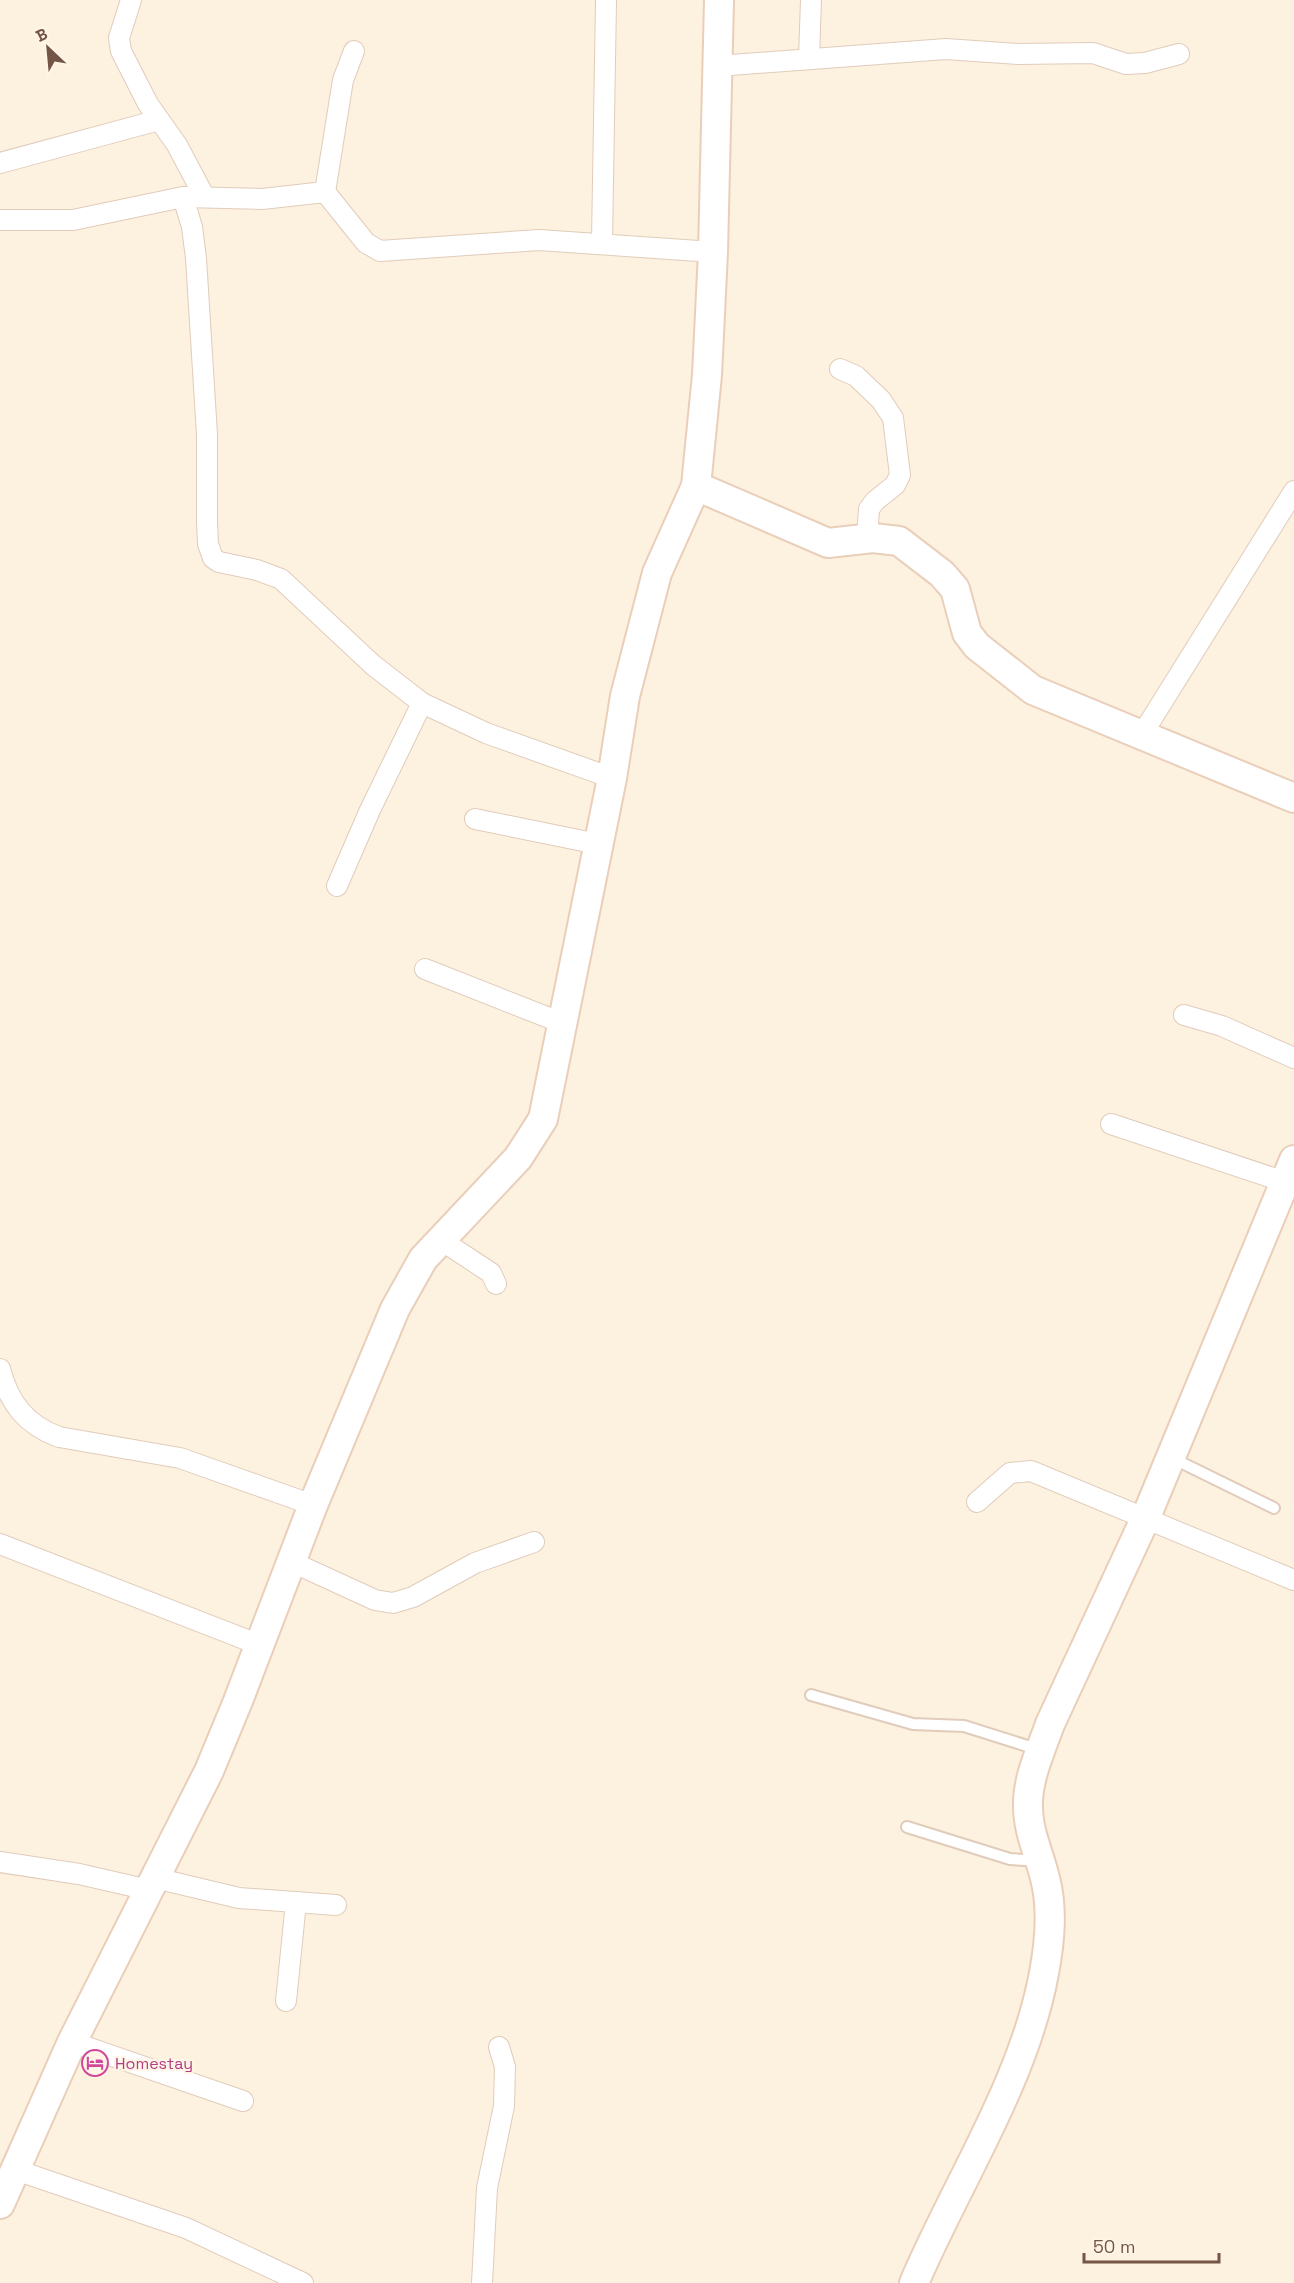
<svg xmlns="http://www.w3.org/2000/svg" width="1294" height="2283" font-family="'Space Grotesk',sans-serif">
	<style>
		.lines { fill: none; stroke-linecap: round; stroke-linejoin: round }
		.lane-casing { stroke: #e1ccbb; stroke-width: 14 }
		.street-casing { stroke: #e1ccbb; stroke-width: 22 }
		.secondary-casing { stroke: #e9cfba; stroke-width: 32 }
		.lane { stroke: #fff; stroke-width: 10 }
		.street { stroke: #fff; stroke-width: 20 }
		.secondary { stroke: #fff; stroke-width: 28 }
		.labels { text-anchor: middle; stroke-width: 4.5; stroke-linejoin: round; paint-order: stroke }
		.hotel-label { font-size: 16px; fill: #b23c85; stroke: #fff5e6; text-anchor: start }
	</style>
	<rect width="100%" height="100%" fill="#fdf1df"/>
	<g class="lines">
		<defs>
			<g id="lane">
				<polyline points="1172,1458 1274,1508"/>
				<polyline points="811,1695 913,1724 964,1726 1040,1750"/>
				<polyline points="907,1827 1010,1859 1040,1861"/>
			</g>
			<g id="street">
				<polyline points="131,0 119,38 121,51 148,104 177,145 204,196"/>
				<polyline points="809,58 811,0"/>
				<polyline points="718,66 946,49 1019,54 1093,53 1126,64 1145,63 1179,54"/>
				<polyline points="0,163 159,120"/>
				<polyline points="325,192 343,80 354,51"/>
				<polyline points="183,197 192,227 196,258 207,435 207,521 208,544 213,558 219,562 257,570 281,579 373,665 422,703 486,733 612,778"/>
				<polyline points="0,220 73,220 183,197 262,199 325,192 366,243 380,251 539,240 713,252"/>
				<polyline points="602,242 606,0"/>
				<polyline points="840,369 856,376 881,400 893,418 900,475 895,485 875,501 869,509 867,539"/>
				<polyline points="1141,736 1294,491"/>
				<polyline points="475,819 598,844"/>
				<polyline points="337,886 370,810 422,703"/>
				<polyline points="425,969 562,1023"/>
				<polyline points="1184,1015 1222,1026 1294,1058"/>
				<polyline points="1111,1124 1285,1182"/>
				<polyline points="441,1240 491,1273 496,1284"/>
				<path d="M0,1369C9,1403 26,1425 59,1437L180,1458L313,1505"/>
				<polyline points="977,1502 1010,1473 1031,1471 1294,1580"/>
				<polyline points="0,1544 260,1645"/>
				<polyline points="292,1562 375,1600 393,1603 413,1597 475,1563 534,1542"/>
				<polyline points="0,1862 79,1874 149,1890"/>
				<polyline points="155,1878 239,1898 336,1905"/>
				<polyline points="286,2001 296,1902"/>
				<polyline points="72,2042 243,2101"/>
				<polyline points="16,2170 186,2228 303,2283"/>
				<polyline points="482,2283 487,2188 504,2106 505,2067 499,2047"/>
			</g>
			<g id="secondary">
				<polyline points="696,486 828,543 873,538 899,541 942,574 955,589 967,633 977,646 1033,690 1294,798"/>
				<polyline points="0,2204 72,2042 209,1771 238,1701 313,1505 395,1309 423,1259 518,1158 543,1119 612,778 625,696 657,573 696,486 707,375 713,252 719,0"/>
				<path d="M914,2283C957,2182 1024,2082 1044,1973C1050,1941 1053,1909 1045,1878C1039,1854 1028,1831 1028,1807C1027,1779 1041,1750 1050,1724L1146,1517L1294,1160"/>
			</g>
		</defs>
		<use href="#lane" class="lane-casing"/>
		<use href="#street" class="street-casing"/>
		<use href="#secondary" class="secondary-casing"/>
		<use href="#lane" class="lane"/>
		<use href="#street" class="street"/>
		<use href="#secondary" class="secondary"/>
	</g>
	<defs>
		<symbol id="hotel-ring" viewBox="-11 -11 22 22"><circle r="9.5" fill="#fff5e6" stroke="#d1479c" stroke-width="1.5"/><path d="M-6-4.5h1.5V1H6V5H4.5V3h-9V5H-6ZM-4 0a1.8 1.8 0 1 1 3.6 0ZM.5 0V-2.5h3Q6-2.5 6 0Z" fill="#d1479c"/></symbol>
	</defs>
	<g fill-rule="evenodd">
		<use href="#hotel-ring" x="80" y="2048" width="30" height="30"/>
	</g>
	<g class="labels">
		<g class="hotel-label">
			<text x="115" y="2069">Homestay</text>
		</g>
	</g>
	<g transform="translate(48 48) rotate(334)" stroke="#fff5e6" stroke-width="4.5" paint-order="stroke">
	<path d="M0-4.5L10 22L0 15L-10 22Z" fill="#745646"/>
	<text y="-9" font-size="16" font-weight="bold" text-anchor="middle" fill="#745646">B</text>
	</g>
	<path d="M1084 2253v9h135v-9" fill="none" stroke="#745646" stroke-width="3"/>
	<text x="1093" y="2253" font-size="18" fill="#745646" stroke="#fff5e6" stroke-width="4.5" paint-order="stroke">50 m</text>
</svg>
